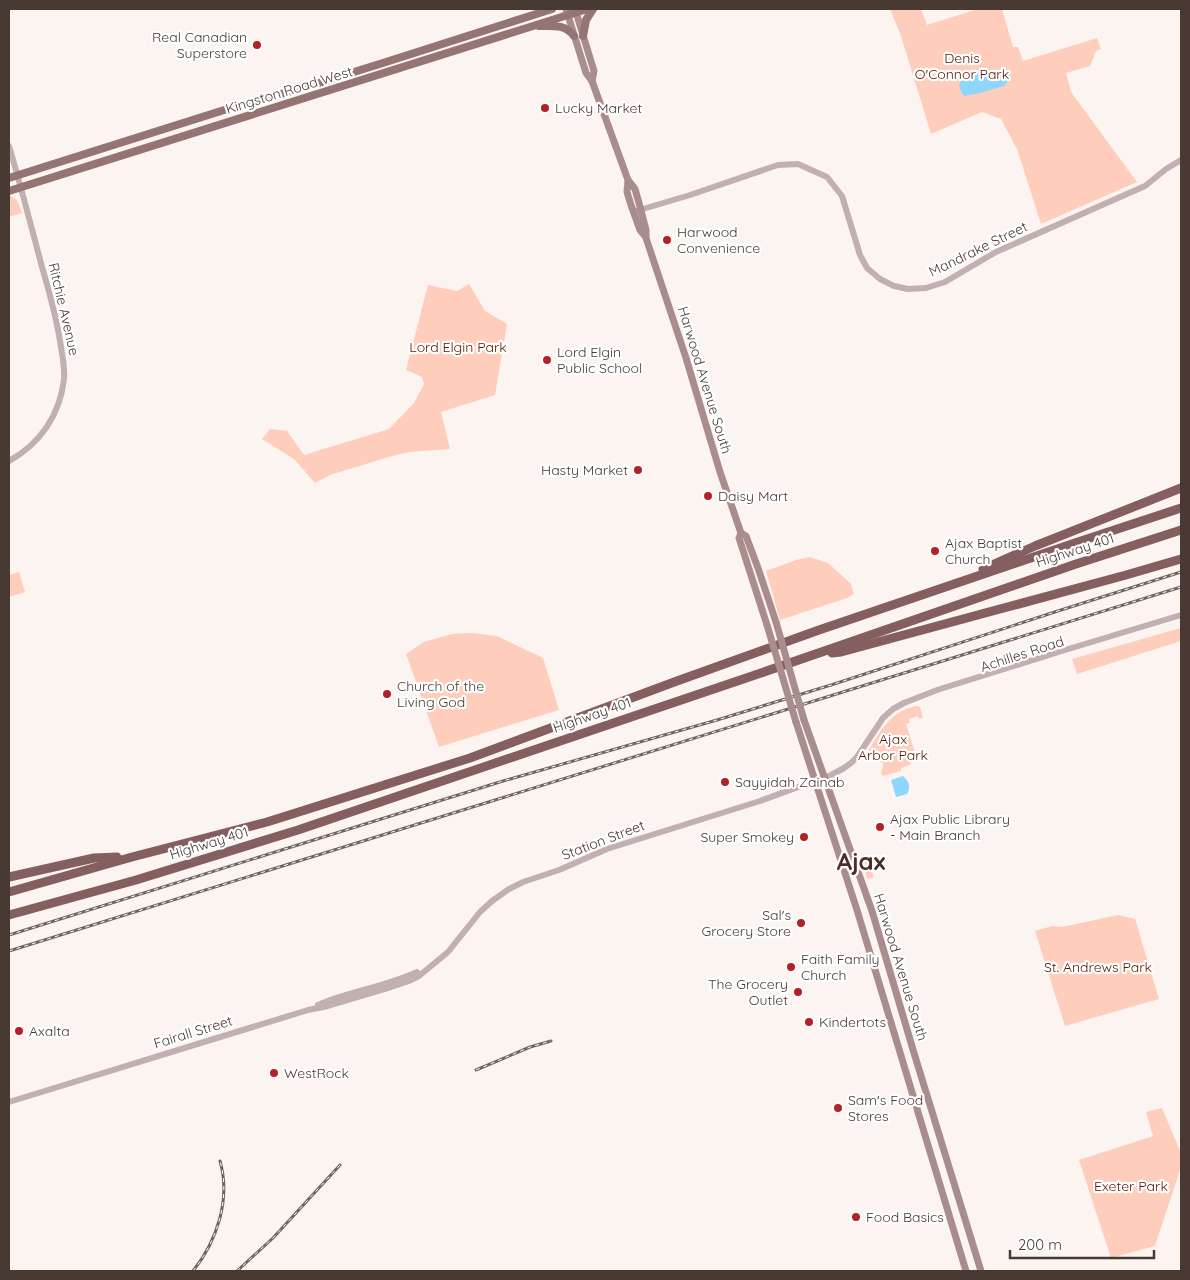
<svg xmlns="http://www.w3.org/2000/svg" width="1190" height="1280" font-family="Quicksand,sans-serif">
	<style>
		.green { fill: #fecdbc }
		.water { fill: #8cd7fb }
		.lines { fill: none; stroke-linecap: round; stroke-linejoin: round }
		.tertiary { stroke: #c2afaf; stroke-width: 6 }
		.secondary { stroke: #a98d8c; stroke-width: 7 }
		.primary { stroke: #957474; stroke-width: 8 }
		.motorway { stroke: #855f5f; stroke-width: 9 }
		.rail-casing { stroke: #71645f; stroke-width: 3 }
		.rail { stroke: #fff; stroke-width: 1; stroke-dasharray: 4; stroke-linecap: butt }
		.secondary-bridge { stroke: #a98d8c; stroke-width: 7 }
		.poi-dot { fill: #b22124; stroke: #fff; stroke-width: 2 }
		.labels { text-anchor: middle; stroke-width: 4.5; stroke-linejoin: round; paint-order: stroke }
		.poi-label { font-size: 14px; fill: #483933; stroke: #fff; text-anchor: start }
		.park-label { font-size: 14px; fill: #541800; stroke: #fff }
		.street-label { font-size: 14px; fill: #483933; stroke: #fff }
		.town-label { font-size: 24px; font-weight: bold; fill: #4d2e24; stroke: #fff }
	</style>
	<rect width="100%" height="100%" fill="#fcf4f1"/>
	<g class="green">
		<polygon points="890,9 921,9 927,25 978,9 1002,9 1013,47 1018,47 1023,61 1097,38 1101,49 1096,51 1090,66 1066,73 1071,92 1137,182 1041,224 1017,149 1001,119 982,112 931,134 901,36"/>
		<path d="M 9,196 C 18,197 19,205 22,213 L 9,217 Z"/>
		<polygon points="469,284 485,311 507,324 495,395 441,412 450,449 409,452 392,456 330,475 315,483 294,459 262,439 270,429 287,431 304,455 389,429 414,403 424,384 422,377 406,370 428,285 457,291"/>
		<polygon points="810,557 828,563 851,584 854,594 847,598 780,620 766,571 796,560"/>
		<polygon points="19,572 25,592 9,597 9,575"/>
		<polygon points="1181,628 1181,641 1077,674 1072,659"/>
		<polygon points="472,633 497,636 543,658 559,710 439,747 406,654 424,642 452,634"/>
		<path d="M 916,706 L 920,707 L 923,718 L 919,719 L 918,716 L 909,719 L 910,723 L 906,724 L 917,759 L 912,761 L 910,765 L 901,768 L 901,771 L 883,776 L 881,773 L 883,767 L 883,763 L 876,759 L 870,761 L 866,760 L 865,757 C 878,735 889,711 916,706 Z"/>
		<polygon points="861,857 869,860 870,867 874,877 867,879"/>
		<polygon points="1118,915 1135,919 1159,999 1065,1026 1035,931 1052,926 1062,927"/>
		<polygon points="1162,1108 1181,1153 1181,1167 1155,1246 1111,1258 1079,1160 1153,1136 1146,1112"/>
	</g>
	<g class="water">
		<path d="M 1006,68 L 1010,74 L 1010,79 L 1004,86 L 980,93 L 964,96 C 958,86 957,83 966,75 C 975,73 984,68 990,77 L 994,77 L 999,71 Z"/>
		<path d="M 903,776 C 909,781 911,787 907,794 L 896,797 L 891,780 Z"/>
	</g>
	<g class="lines">
		<g class="tertiary">
			<path d="M 9,146 C 21,186 31,226 42,267 C 49,291 56,316 60,341 C 62,354 65,366 64,379 C 60,415 40,444 9,461"/>
			<polyline points="633,212 690,195 778,165 798,164 827,177 842,196 860,255 867,268 880,279 894,286 908,289 926,288 945,282 996,252 1145,186 1166,169 1181,160"/>
			<path d="M 318,1005 C 350,991 385,987 417,972"/>
			<polyline points="9,1102 308,1010 328,1006 385,989 409,981 419,976 448,952 480,912 492,901 509,889 523,882 559,870 607,849 760,801 831,775 844,768 851,763 857,757 883,718 893,709 904,703 937,690 1065,650 1181,615"/>
		</g>
		<g class="secondary">
			<polyline points="566,9 586,73 592,81 628,180 635,189 639,203 646,230 646,238 686,358 720,472 741,533 746,536 758,568 776,622"/>
			<polyline points="575,9 594,71 592,81"/>
			<polyline points="628,181 627,192 631,205 640,230 645,236"/>
			<polyline points="741,533 739,538 767,625"/>
			<polyline points="804,720 872,911 914,1053 981,1271"/>
			<polyline points="796,722 857,910 966,1271"/>
		</g>
		<g class="primary">
			<path d="M 539,26 C 553,26 565,24 574,36"/>
			<polyline points="583,36 586,20 593,9"/>
			<polyline points="9,178 221,111 309,86 386,62 552,9"/>
			<polyline points="9,191 587,9"/>
		</g>
		<g class="motorway">
			<polyline points="983,569 1035,546 1181,488"/>
			<polyline points="832,653 841,652 1126,575 1181,559"/>
			<polyline points="9,877 94,858 117,857"/>
			<polyline points="9,892 132,857 267,822 470,758 677,681 819,630 1075,543 1181,508"/>
			<polyline points="9,915 136,880 298,830 758,674 1076,564 1181,530"/>
		</g>
		<defs>
			<g id="rail">
				<polyline points="9,935 503,781 717,720 831,685 1061,610 1181,572"/>
				<polyline points="9,951 1181,587"/>
				<polyline points="476,1070 530,1047 551,1041"/>
				<path d="M 193,1271 C 217,1241 231,1199 220,1161"/>
				<polyline points="237,1271 273,1238 340,1165"/>
			</g>
		</defs>
		<use href="#rail" class="rail-casing"/>
		<use href="#rail" class="rail"/>
		<g class="secondary-bridge">
			<polyline points="776,622 804,720"/>
			<polyline points="767,625 796,722"/>
		</g>
	</g>
	<g class="poi-dot">
		<circle cx="257" cy="45" r="5"/>
		<circle cx="545" cy="108" r="5"/>
		<circle cx="667" cy="240" r="5"/>
		<circle cx="547" cy="360" r="5"/>
		<circle cx="638" cy="470" r="5"/>
		<circle cx="708" cy="496" r="5"/>
		<circle cx="935" cy="551" r="5"/>
		<circle cx="387" cy="694" r="5"/>
		<circle cx="725" cy="782" r="5"/>
		<circle cx="880" cy="827" r="5"/>
		<circle cx="804" cy="837" r="5"/>
		<circle cx="801" cy="923" r="5"/>
		<circle cx="791" cy="967" r="5"/>
		<circle cx="798" cy="992" r="5"/>
		<circle cx="809" cy="1022" r="5"/>
		<circle cx="19" cy="1031" r="5"/>
		<circle cx="274" cy="1073" r="5"/>
		<circle cx="838" cy="1108" r="5"/>
		<circle cx="856" cy="1217" r="5"/>
	</g>
	<g class="labels">
		<g class="poi-label">
			<text x="247" y="42" text-anchor="end">Real Canadian<tspan x="247" dy="16">Superstore</tspan></text>
			<text x="555" y="113">Lucky Market</text>
			<text x="677" y="237">Harwood<tspan x="677" dy="16">Convenience</tspan></text>
			<text x="557" y="357">Lord Elgin<tspan x="557" dy="16">Public School</tspan></text>
			<text x="628" y="475" text-anchor="end">Hasty Market</text>
			<text x="718" y="501">Daisy Mart</text>
			<text x="945" y="548">Ajax Baptist<tspan x="945" dy="16">Church</tspan></text>
			<text x="397" y="691">Church of the<tspan x="397" dy="16">Living God</tspan></text>
			<text x="735" y="787">Sayyidah Zainab</text>
			<text x="890" y="824">Ajax Public Library<tspan x="890" dy="16">- Main Branch</tspan></text>
			<text x="794" y="842" text-anchor="end">Super Smokey</text>
			<text x="791" y="920" text-anchor="end">Sal's<tspan x="791" dy="16">Grocery Store</tspan></text>
			<text x="801" y="964">Faith Family<tspan x="801" dy="16">Church</tspan></text>
			<text x="788" y="989" text-anchor="end">The Grocery<tspan x="788" dy="16">Outlet</tspan></text>
			<text x="819" y="1027">Kindertots</text>
			<text x="29" y="1036">Axalta</text>
			<text x="284" y="1078">WestRock</text>
			<text x="848" y="1105">Sam's Food<tspan x="848" dy="16">Stores</tspan></text>
			<text x="866" y="1222">Food Basics</text>
		</g>
		<g class="park-label">
			<text x="962" y="63">Denis<tspan x="962" dy="16">O'Connor Park</tspan></text>
			<text x="458" y="352">Lord Elgin Park</text>
			<text x="893" y="744">Ajax<tspan x="893" dy="16">Arbor Park</tspan></text>
			<text x="1098" y="972">St. Andrews Park</text>
			<text x="1131" y="1191">Exeter Park</text>
		</g>
		<g class="street-label">
			<text transform="translate(289 90) rotate(-17)" y="5">Kingston Road West</text>
			<text transform="translate(978 249) rotate(-26)" y="5">Mandrake Street</text>
			<text transform="translate(64 309) rotate(77)" y="5">Ritchie Avenue</text>
			<text transform="translate(705 380) rotate(73)" y="5">Harwood Avenue South</text>
			<text transform="translate(1075 550) rotate(-18)" y="5">Highway 401</text>
			<text transform="translate(1022 654) rotate(-18)" y="5">Achilles Road</text>
			<text transform="translate(592 715) rotate(-19)" y="5">Highway 401</text>
			<text transform="translate(603 840) rotate(-21)" y="5">Station Street</text>
			<text transform="translate(209 843) rotate(-17)" y="5">Highway 401</text>
			<text transform="translate(901 967) rotate(73)" y="5">Harwood Avenue South</text>
			<text transform="translate(193 1032) rotate(-17)" y="5">Fairall Street</text>
		</g>
		<g class="town-label">
			<text x="861" y="870">Ajax</text>
		</g>
	</g>
	<rect width="1190" height="1280" fill="none" stroke="#483933" stroke-width="20"/>
	<path d="M1010 1250v8h144v-8" fill="none" stroke="#483933" stroke-width="2.5"/>
	<text x="1018" y="1250" font-size="15" fill="#483933" stroke="#ffffff" stroke-width="4" paint-order="stroke">200 m</text>
</svg>
